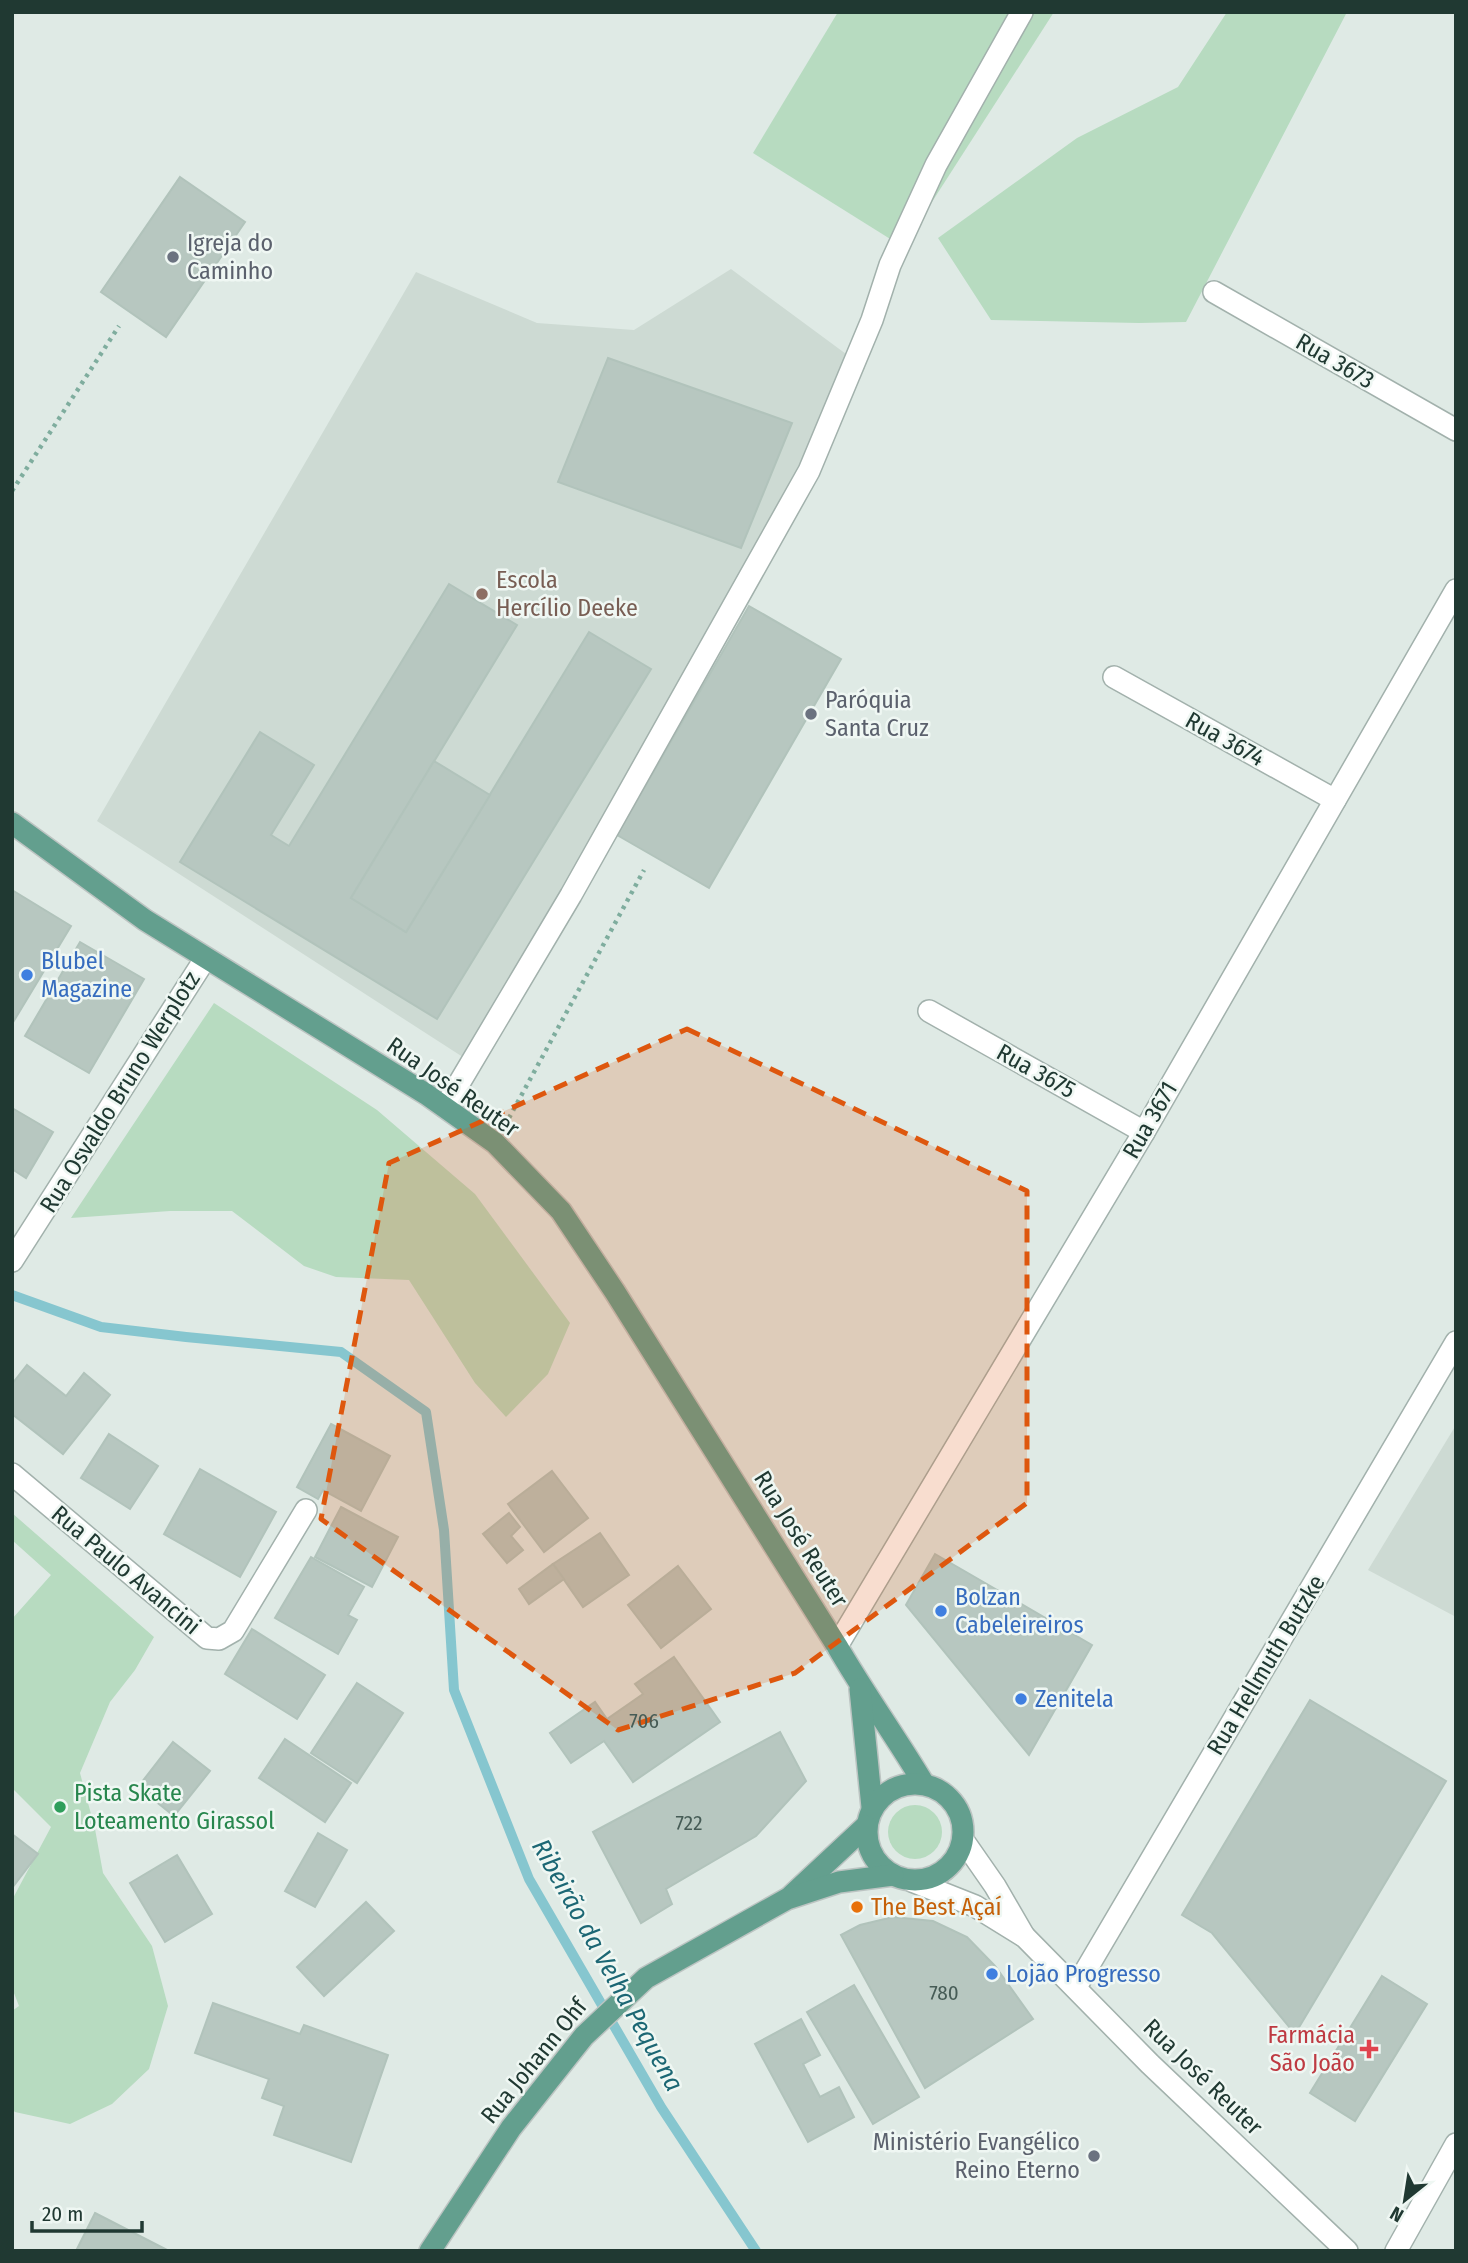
<svg xmlns="http://www.w3.org/2000/svg" width="1468" height="2263" font-family="'Fira Sans Condensed',sans-serif">
	<style>
		.built { fill: #cddad3 }
		.green { fill: #b7dbc0 }
		.lines { fill: none; stroke-linecap: round; stroke-linejoin: round }
		.stream { stroke: #86c6cf; stroke-width: 10 }
		.building { fill: #b7c7c0; stroke: #b1c3bb; stroke-width: 2 }
		.minor-casing { stroke: #a2b1ac; stroke-width: 24 }
		.major-casing { stroke: #bcc4c2; stroke-width: 24 }
		.path { stroke: #7fad9e; stroke-width: 4.5; stroke-dasharray: 3.5 5; stroke-linecap: butt }
		.minor { stroke: #fff; stroke-width: 21 }
		.major { stroke: #639f8e; stroke-width: 21 }
		.marked { fill: #de570e; fill-opacity: 0.2; stroke: #de570e; stroke-width: 5; stroke-dasharray: 14 9; stroke-linejoin: round }
		.worship-dot { fill: #6b7280; stroke: #eff7f3; stroke-width: 2.5 }
		.education-dot { fill: #8d6e63; stroke: #eff7f3; stroke-width: 2.5 }
		.shop-dot { fill: #3f7fe0; stroke: #eff7f3; stroke-width: 2.5 }
		.leisure-dot { fill: #2e9e5b; stroke: #eff7f3; stroke-width: 2.5 }
		.food-dot { fill: #e8710a; stroke: #eff7f3; stroke-width: 2.5 }
		.health-dot { fill: #e0444e; stroke: #eff7f3; stroke-width: 2.5 }
		.labels { text-anchor: middle; stroke-width: 5; stroke-linejoin: round; paint-order: stroke }
		.number-label { font-size: 21px; fill: #465c56 }
		.worship-label { font-size: 24px; fill: #5b616d; stroke: #eff7f3; text-anchor: start }
		.street-label { font-size: 24px; fill: #203932; stroke: #eff7f3 }
		.education-label { font-size: 24px; fill: #785e54; stroke: #eff7f3; text-anchor: start }
		.shop-label { font-size: 24px; fill: #366cbe; stroke: #eff7f3; text-anchor: start }
		.leisure-label { font-size: 24px; fill: #27864d; stroke: #eff7f3; text-anchor: start }
		.food-label { font-size: 24px; fill: #c56008; stroke: #eff7f3; text-anchor: start }
		.health-label { font-size: 24px; fill: #be3a42; stroke: #eff7f3; text-anchor: end }
		.water-label { font-size: 26px; font-style: italic; fill: #1c6774; stroke: #eff7f3 }
	</style>
	<rect width="100%" height="100%" fill="#dfeae5"/>
	<g class="built">
		<polygon points="731,269 865,368 469,1061 97,821 416,272 537,323 634,330"/>
		<polygon points="1456,1425 1456,1617 1368,1570"/>
	</g>
	<g class="green">
		<polygon points="838,12 1054,12 903,247 753,153"/>
		<polygon points="1227,12 1347,12 1186,322 1139,323 991,320 938,238 1077,138 1178,87"/>
		<polygon points="214,1003 377,1110 475,1194 570,1323 548,1374 506,1417 475,1383 409,1280 336,1277 304,1266 232,1211 170,1211 71,1218"/>
		<polygon points="12,1513 154,1637 135,1670 110,1702 80,1773 95,1829 103,1873 152,1946 168,2006 149,2069 112,2104 70,2124 15,2112 12,2109 12,2011 19,2006 12,1988 12,1900 51,1827 12,1788 12,1619 51,1575 12,1540"/>
		<circle cx="915" cy="1832" r="27"/>
	</g>
	<g class="lines">
		<polyline class="stream" points="12,1295 101,1327 186,1337 341,1352 426,1412 444,1530 454,1690 529,1879 661,2107 756,2251"/>
	</g>
	<g class="building">
		<polygon points="180,177 245,222 166,337 101,292"/>
		<polygon points="608,358 792,423 741,548 558,482"/>
		<polygon points="449,584 517,625 351,898 406,932 589,632 651,669 437,1019 180,862 260,732 314,765 271,835 289,846"/>
		<polygon points="749,606 841,659 709,888 617,835"/>
		<polygon points="434,761 490,795 406,932 351,898"/>
		<polygon points="12,890 71,926 12,1024"/>
		<polygon points="80,942 144,979 89,1073 25,1036"/>
		<polygon points="12,1108 53,1132 26,1178 12,1169"/>
		<polygon points="27,1365 66,1396 84,1373 110,1395 63,1454 12,1414 12,1384"/>
		<polygon points="331,1424 390,1456 361,1511 323,1490 318,1499 297,1487"/>
		<polygon points="109,1434 158,1466 130,1509 81,1478"/>
		<polygon points="200,1469 276,1512 240,1577 164,1534"/>
		<polygon points="552,1471 588,1518 544,1552 508,1504"/>
		<polygon points="341,1507 398,1537 372,1587 315,1557"/>
		<polygon points="509,1513 520,1527 511,1536 523,1550 507,1563 483,1534"/>
		<polygon points="600,1533 629,1575 583,1607 553,1564"/>
		<polygon points="935,1554 1092,1645 1029,1755 906,1605"/>
		<polygon points="311,1557 364,1587 348,1615 357,1620 338,1654 275,1618"/>
		<polygon points="553,1564 564,1579 529,1604 519,1589"/>
		<polygon points="678,1566 711,1609 661,1648 628,1605"/>
		<polygon points="252,1629 325,1675 297,1719 225,1674"/>
		<polygon points="674,1657 720,1722 633,1782 604,1741 571,1763 550,1733 595,1702 607,1719 643,1694 635,1684"/>
		<polygon points="357,1683 403,1713 357,1783 311,1753"/>
		<polygon points="1310,1700 1446,1781 1295,2034 1212,1933 1182,1915"/>
		<polygon points="780,1732 806,1781 756,1836 666,1889 672,1904 641,1923 593,1832"/>
		<polygon points="285,1739 351,1783 325,1822 259,1778"/>
		<polygon points="173,1742 210,1771 174,1816 138,1787"/>
		<polygon points="318,1833 347,1850 315,1907 285,1891"/>
		<polygon points="12,1834 38,1854 12,1888"/>
		<polygon points="177,1855 212,1914 165,1942 130,1883"/>
		<polygon points="366,1902 394,1931 324,1996 297,1967"/>
		<polygon points="893,1917 933,1921 967,1937 995,1966 1033,2019 925,2088 841,1935 860,1925"/>
		<polygon points="1382,1976 1427,2004 1355,2121 1310,2093"/>
		<polygon points="854,1985 919,2097 873,2124 807,2012"/>
		<polygon points="213,2003 300,2034 304,2025 388,2055 351,2162 274,2135 284,2106 262,2098 269,2079 195,2053"/>
		<polygon points="801,2019 820,2055 803,2064 820,2097 839,2087 854,2117 808,2142 755,2044"/>
		<polygon points="95,2213 169,2251 76,2251"/>
	</g>
	<g class="lines">
		<defs>
			<g id="minor">
				<polyline points="1214,292 1456,430"/>
				<polyline points="1114,677 1335,800"/>
				<polyline points="929,1011 1144,1132"/>
				<polyline points="445,1107 571,895 809,471 872,320 890,265 936,165 1022,12"/>
				<polyline points="12,1261 205,959"/>
				<polyline points="12,1474 207,1638 219,1639 233,1631 306,1510"/>
				<polyline points="837,1646 1144,1132 1456,590"/>
				<polyline points="963,1840 995,1886 1024,1936"/>
				<polyline points="912,1881 975,1906 1025,1937 1150,2064 1347,2251"/>
				<polyline points="1076,1987 1456,1342"/>
				<polyline points="1396,2251 1456,2144"/>
			</g>
			<g id="major">
				<path d="M 12,823 L 145,920 L 426,1094 L 495,1143 L 561,1211 L 615,1292 L 837,1646 C 864,1693 896,1737 924,1784"/>
				<polyline points="860,1689 872,1807"/>
				<circle cx="915" cy="1832" r="48"/>
				<polyline points="791,1896 866,1826"/>
				<polyline points="430,2251 511,2128 584,2036 646,1978 787,1899 839,1882 893,1875"/>
			</g>
		</defs>
		<use href="#minor" class="minor-casing"/>
		<use href="#major" class="major-casing"/>
		<g class="path">
			<polyline points="12,491 119,326"/>
			<polyline points="509,1118 644,870"/>
		</g>
		<use href="#minor" class="minor"/>
		<use href="#major" class="major"/>
	</g>
	<path class="marked" d="M 687,1029 L 1027,1191 L 1027,1503 L 795,1673 L 618,1730 L 321,1519 L 389,1163 Z"/>
	<g class="worship-dot">
		<circle cx="173" cy="257" r="7"/>
		<circle cx="811" cy="714" r="7"/>
		<circle cx="1094" cy="2156" r="7"/>
	</g>
	<circle class="education-dot" cx="482" cy="594" r="7"/>
	<g class="shop-dot">
		<circle cx="27" cy="975" r="7"/>
		<circle cx="941" cy="1611" r="7"/>
		<circle cx="1021" cy="1699" r="7"/>
		<circle cx="992" cy="1974" r="7"/>
	</g>
	<circle class="leisure-dot" cx="60" cy="1807" r="7"/>
	<circle class="food-dot" cx="857" cy="1907" r="7"/>
	<path class="health-dot" d="M1365.5 2038.5h7v7h7v7h-7v7h-7v-7h-7v-7h7z"/>
	<g class="labels">
		<g class="number-label">
			<text x="644" y="1728">706</text>
			<text x="689" y="1830">722</text>
			<text x="944" y="2000">780</text>
		</g>
		<g class="worship-label">
			<text x="187" y="251">Igreja do<tspan x="187" dy="28">Caminho</tspan></text>
			<text x="825" y="708">Paróquia<tspan x="825" dy="28">Santa Cruz</tspan></text>
			<text x="1080" y="2150" text-anchor="end">Ministério Evangélico<tspan x="1080" dy="28">Reino Eterno</tspan></text>
		</g>
		<g class="street-label">
			<text transform="translate(1335 361) rotate(30)" y="8">Rua 3673</text>
			<text transform="translate(1225 739) rotate(29)" y="8">Rua 3674</text>
			<text transform="translate(1036 1071) rotate(29)" y="8">Rua 3675</text>
			<text transform="translate(453 1087) rotate(35)" y="8">Rua José Reuter</text>
			<text transform="translate(120 1092) rotate(-58)" y="8">Rua Osvaldo Bruno Werplotz</text>
			<text transform="translate(1150 1120) rotate(-60)" y="8">Rua 3671</text>
			<text transform="translate(801 1539) rotate(58)" y="8">Rua José Reuter</text>
			<text transform="translate(126 1570) rotate(40)" y="8">Rua Paulo Avancini</text>
			<text transform="translate(1266 1665) rotate(-59)" y="8">Rua Hellmuth Butzke</text>
			<text transform="translate(534 2061) rotate(-51)" y="8">Rua Johann Ohf</text>
			<text transform="translate(1203 2077) rotate(44)" y="8">Rua José Reuter</text>
		</g>
		<g class="education-label">
			<text x="496" y="588">Escola<tspan x="496" dy="28">Hercílio Deeke</tspan></text>
		</g>
		<g class="shop-label">
			<text x="41" y="969">Blubel<tspan x="41" dy="28">Magazine</tspan></text>
			<text x="955" y="1605">Bolzan<tspan x="955" dy="28">Cabeleireiros</tspan></text>
			<text x="1035" y="1707">Zenitela</text>
			<text x="1006" y="1982">Lojão Progresso</text>
		</g>
		<g class="leisure-label">
			<text x="74" y="1801">Pista Skate<tspan x="74" dy="28">Loteamento Girassol</tspan></text>
		</g>
		<g class="food-label">
			<text x="871" y="1915">The Best Açaí</text>
		</g>
		<g class="health-label">
			<text x="1355" y="2043">Farmácia<tspan x="1355" dy="28">São João</tspan></text>
		</g>
		<g class="water-label">
			<text transform="translate(608 1965) rotate(61)" y="9">Ribeirão da Velha Pequena</text>
		</g>
	</g>
	<rect width="1468" height="2263" fill="none" stroke="#203932" stroke-width="28"/>
	<g transform="translate(1405 2200) rotate(210)" stroke="#eff7f3" stroke-width="5" paint-order="stroke">
	<path d="M0-5L12 26L0 18L-12 26Z" fill="#203932"/>
	<text y="-10" font-size="19" font-weight="bold" text-anchor="middle" fill="#203932">N</text>
	</g>
	<path d="M32 2221v10h110v-10" fill="none" stroke="#203932" stroke-width="3.5"/>
	<text x="42" y="2221" font-size="21" fill="#203932" stroke="#eff7f3" stroke-width="5" paint-order="stroke">20 m</text>
</svg>
